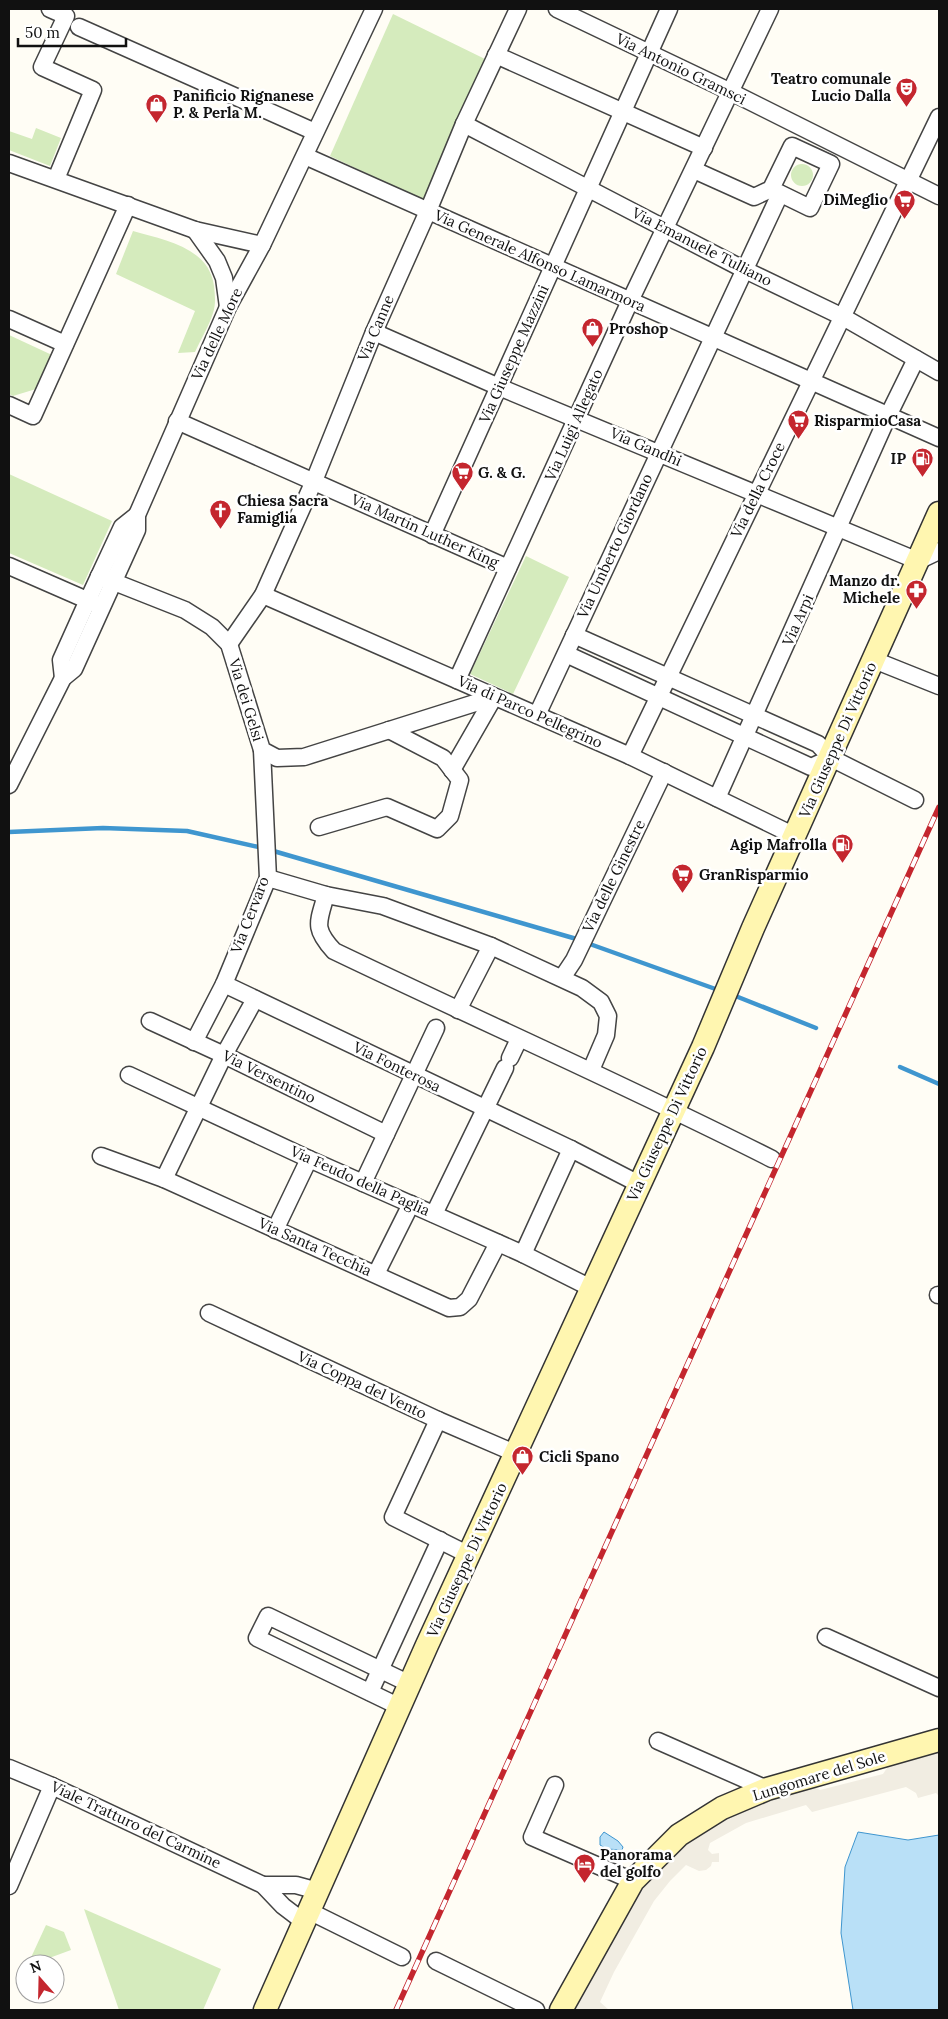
<svg xmlns="http://www.w3.org/2000/svg" width="948" height="2019" font-family="Lora,serif">
	<style>
		.green { fill: #d5ebbd }
		.plaza { fill: #f1ede2 }
		.water { fill: #b9e0f7; stroke: #3f96cf }
		.lines { fill: none; stroke-linecap: round; stroke-linejoin: round }
		.stream { stroke: #3f96cf; stroke-width: 4.5 }
		.street-casing { stroke: #444; stroke-width: 19 }
		.secondary-casing { stroke: #333; stroke-width: 25 }
		.street { stroke: #fff; stroke-width: 16 }
		.secondary { stroke: #fff6b0; stroke-width: 22 }
		.rail-casing { stroke: #c4262e; stroke-width: 5.5 }
		.rail { stroke: #fff; stroke-width: 4; stroke-dasharray: 11; stroke-linecap: butt }
		.labels { text-anchor: middle; stroke-width: 5; stroke-linejoin: round; paint-order: stroke }
		.street-label { font-size: 15px; fill: #111; stroke: #fff }
		.poi-label { font-size: 15px; font-weight: bold; fill: #111; stroke: #fff; text-anchor: start }
	</style>
	<rect width="100%" height="100%" fill="#fffdf5"/>
	<g class="green">
		<polygon points="393,14 485,59 423,200 330,156"/>
		<polygon points="36,128 61,138 50,166 9,150 9,131 32,139"/>
		<circle cx="802" cy="175" r="11"/>
		<path d="M 133,231 C 164,240 209,247 214,286 C 215,295 216,304 213,313 C 209,326 201,339 195,352 L 178,353 L 195,311 L 116,274 Z"/>
		<polygon points="9,335 52,355 36,389 13,396 9,394"/>
		<polygon points="9,474 112,521 83,585 9,553"/>
		<polygon points="526,556 569,577 513,694 470,674"/>
		<polygon points="84,1909 221,1969 203,2010 119,2010"/>
		<polygon points="46,1925 64,1932 71,1950 33,1964 28,1964"/>
	</g>
	<polygon class="plaza" points="939,1748 939,1796 936,1793 918,1798 916,1793 906,1787 812,1812 806,1805 746,1823 710,1843 708,1850 712,1854 719,1853 719,1862 712,1862 711,1866 706,1870 699,1871 686,1865 670,1881 654,1901 614,1972 600,2002 609,2010 574,2010 630,1909 644,1888 646,1876 690,1832 808,1784 820,1790 883,1774 891,1762"/>
	<g class="water">
		<polygon points="604,1832 618,1841 623,1847 622,1850 607,1849 600,1845 600,1837"/>
		<polygon points="858,1832 908,1840 939,1835 939,2010 853,2010 841,1933 845,1867"/>
	</g>
	<g class="lines">
		<g class="stream">
			<polyline points="9,832 103,828 187,831 263,848"/>
			<polyline points="270,850 580,940"/>
			<polyline points="587,943 721,991"/>
			<polyline points="733,995 816,1028"/>
			<polyline points="900,1067 939,1084"/>
		</g>
		<defs>
			<g id="street">
				<polyline points="50,9 66,16 42,67 93,90 56,179"/>
				<polyline points="557,9 731,92 939,196"/>
				<polyline points="79,27 315,132"/>
				<polyline points="496,55 704,148"/>
				<polyline points="464,124 743,269 843,317 939,372"/>
				<polyline points="305,156 939,438"/>
				<polyline points="9,163 195,230 262,245"/>
				<polyline points="694,170 754,197 771,189 792,146 831,164 810,208 771,189"/>
				<polyline points="195,230 217,261 224,278 228,307"/>
				<polyline points="9,319 65,344"/>
				<polyline points="374,332 499,387 918,561 939,551"/>
				<polyline points="9,405 33,416 128,205"/>
				<polyline points="177,421 508,568"/>
				<polyline points="432,535 669,9"/>
				<polyline points="9,566 96,604"/>
				<polyline points="99,576 185,610 212,627 229,644 262,750 277,758 304,757 494,697"/>
				<polyline points="263,595 630,756 795,836"/>
				<polyline points="574,635 818,744 831,758 915,800"/>
				<polyline points="229,644 263,595 314,481 374,332 428,211 464,124 518,9"/>
				<polyline points="566,654 811,767 831,758"/>
				<polyline points="874,660 939,686"/>
				<polyline points="63,678 61,660 88,600 122,527 137,515"/>
				<polyline points="457,680 630,301 770,9"/>
				<polyline points="537,715 780,194"/>
				<polyline points="630,756 939,117"/>
				<polyline points="452,770 494,697"/>
				<polyline points="9,785 63,678 74,669 137,530 137,515 228,307 262,245 374,9"/>
				<polyline points="717,798 888,416 916,359"/>
				<polyline points="319,827 387,807 437,829 450,816 460,780 443,758 389,730"/>
				<path d="M 268,878 L 326,895 C 318,923 313,928 334,951 C 480,1021 628,1086 772,1159"/>
				<polyline points="326,895 383,906 491,946 582,988 601,1002 608,1016 606,1035 591,1070"/>
				<polyline points="562,978 574,960 664,772"/>
				<polyline points="224,984 571,1149 639,1184"/>
				<polyline points="458,1010 491,946"/>
				<polyline points="150,1021 224,1055 386,1134"/>
				<polyline points="194,1042 224,984 268,878 262,750"/>
				<polyline points="510,1058 519,1039"/>
				<polyline points="129,1075 309,1159 523,1254 591,1288"/>
				<polyline points="101,1156 164,1179 449,1308 460,1307 469,1299 498,1243"/>
				<polyline points="164,1179 224,1055 255,999"/>
				<polyline points="363,1183 436,1028"/>
				<polyline points="434,1214 505,1068"/>
				<polyline points="275,1230 309,1159"/>
				<polyline points="523,1254 571,1149"/>
				<polyline points="376,1274 411,1204"/>
				<polyline points="938,1295 939,1295"/>
				<polyline points="209,1313 438,1420 517,1454"/>
				<polyline points="438,1420 393,1517 469,1555"/>
				<polyline points="826,1637 939,1688"/>
				<polyline points="370,1692 440,1540"/>
				<polyline points="400,1707 257,1638 268,1616 410,1684"/>
				<polyline points="658,1741 767,1789"/>
				<polyline points="9,1768 52,1786 263,1885 283,1906 304,1922"/>
				<polyline points="555,1785 532,1837 633,1881"/>
				<polyline points="263,1885 296,1885 318,1891"/>
				<polyline points="9,1886 52,1786"/>
				<polyline points="309,1911 402,1957"/>
				<polyline points="436,1961 536,2010"/>
			</g>
			<g id="secondary">
				<polyline points="265,2010 427,1645 703,1047 753,928 939,513"/>
				<polyline points="561,2010 633,1881 679,1835 722,1808 767,1789 939,1740"/>
			</g>
		</defs>
		<use href="#street" class="street-casing"/>
		<use href="#secondary" class="secondary-casing"/>
		<use href="#street" class="street"/>
		<use href="#secondary" class="secondary"/>
		<defs>
			<polyline id="rail" points="396,2010 939,807"/>
		</defs>
		<use href="#rail" class="rail-casing"/>
		<use href="#rail" class="rail"/>
	</g>
	<defs>
		<symbol id="theatre-pin" viewBox="-11 -11 22 30"><path d="M0 17L-7.5 6A9.5 9.5 0 1 1 7.5 6Z" fill="#c4262e" stroke="#fff"/><path d="M-5-5.5Q0-4 5-5.5V0Q5 5 0 6Q-5 5-5 0ZM-3.3-2.5H-1v1.5H-3.3ZM1-2.5H3.3v1.5H1ZM-2.8 1Q0 5.5 2.8 1Z" fill="#fff"/></symbol>
		<symbol id="shop-pin" viewBox="-11 -11 22 30"><path d="M0 17L-7.5 6A9.5 9.5 0 1 1 7.5 6Z" fill="#c4262e" stroke="#fff"/><path d="M-5-2.5h2.3a2.7 3.5 0 0 1 5.4 0H5L5.5 6h-11ZM-1.5-2.5h3a1.5 2.3 0 0 0-3 0Z" fill="#fff"/></symbol>
		<symbol id="supermarket-pin" viewBox="-11 -11 22 30"><path d="M0 17L-7.5 6A9.5 9.5 0 1 1 7.5 6Z" fill="#c4262e" stroke="#fff"/><path d="M-6-5.5h2.5l.6 2H6L4.5 2H-2.5L-4.4-4H-6ZM-1.5 3.2a1.3 1.3 0 1 0 .1 0ZM3 3.2a1.3 1.3 0 1 0 .1 0Z" fill="#fff"/></symbol>
		<symbol id="fuel-pin" viewBox="-11 -11 22 30"><path d="M0 17L-7.5 6A9.5 9.5 0 1 1 7.5 6Z" fill="#c4262e" stroke="#fff"/><path d="M-5.5-6h7V0h2V4h1.3V-2.5L3-4.5l.8-.8L6-3V5H2.5V1h-1V6h-7ZM-4.2-4.7v3.2H.2V-4.7Z" fill="#fff"/></symbol>
		<symbol id="church-pin" viewBox="-11 -11 22 30"><path d="M0 17L-7.5 6A9.5 9.5 0 1 1 7.5 6Z" fill="#c4262e" stroke="#fff"/><path d="M-1.2-6h2.4v3.5h3.3v2.4h-3.3V6h-2.4V-.1h-3.3v-2.4h3.3Z" fill="#fff"/></symbol>
		<symbol id="pharmacy-pin" viewBox="-11 -11 22 30"><path d="M0 17L-7.5 6A9.5 9.5 0 1 1 7.5 6Z" fill="#c4262e" stroke="#fff"/><path d="M-2-6h4v4h4v4h-4v4h-4v-4h-4v-4h4Z" fill="#fff"/></symbol>
		<symbol id="hotel-pin" viewBox="-11 -11 22 30"><path d="M0 17L-7.5 6A9.5 9.5 0 1 1 7.5 6Z" fill="#c4262e" stroke="#fff"/><path d="M-6-4.5h1.5V1H6V5H4.5V3h-9V5H-6ZM-4 0a1.8 1.8 0 1 1 3.6 0ZM.5 0V-2.5h3Q6-2.5 6 0Z" fill="#fff"/></symbol>
	</defs>
	<g fill-rule="evenodd">
		<use href="#theatre-pin" x="894" y="76" width="25" height="34"/>
		<use href="#shop-pin" x="144" y="92" width="25" height="34"/>
		<use href="#supermarket-pin" x="892" y="188" width="25" height="34"/>
		<use href="#shop-pin" x="580" y="316" width="25" height="34"/>
		<use href="#supermarket-pin" x="786" y="408" width="25" height="34"/>
		<use href="#fuel-pin" x="910" y="446" width="25" height="34"/>
		<use href="#supermarket-pin" x="450" y="460" width="25" height="34"/>
		<use href="#church-pin" x="208" y="498" width="25" height="34"/>
		<use href="#pharmacy-pin" x="904" y="578" width="25" height="34"/>
		<use href="#fuel-pin" x="830" y="832" width="25" height="34"/>
		<use href="#supermarket-pin" x="670" y="862" width="25" height="34"/>
		<use href="#shop-pin" x="510" y="1444" width="25" height="34"/>
		<use href="#hotel-pin" x="572" y="1852" width="25" height="34"/>
	</g>
	<g class="labels">
		<g class="street-label">
			<text transform="translate(681 69) rotate(26)" y="5">Via Antonio Gramsci</text>
			<text transform="translate(702 247) rotate(27)" y="5">Via Emanuele Tulliano</text>
			<text transform="translate(540 261) rotate(24)" y="5">Via Generale Alfonso Lamarmora</text>
			<text transform="translate(376 328) rotate(-67)" y="5">Via Canne</text>
			<text transform="translate(217 334) rotate(-65)" y="5">Via delle More</text>
			<text transform="translate(514 354) rotate(-66)" y="5">Via Giuseppe Mazzini</text>
			<text transform="translate(574 425) rotate(-66)" y="5">Via Luigi Allegato</text>
			<text transform="translate(646 447) rotate(23)" y="5">Via Gandhi</text>
			<text transform="translate(758 490) rotate(-64)" y="5">Via della Croce</text>
			<text transform="translate(425 531) rotate(24)" y="5">Via Martin Luther King</text>
			<text transform="translate(615 546) rotate(-65)" y="5">Via Umberto Giordano</text>
			<text transform="translate(798 620) rotate(-66)" y="5">Via Arpi</text>
			<text transform="translate(246 700) rotate(73)" y="5">Via dei Gelsi</text>
			<text transform="translate(530 712) rotate(24)" y="5">Via di Parco Pellegrino</text>
			<text transform="translate(838 740) rotate(-66)" y="5">Via Giuseppe Di Vittorio</text>
			<text transform="translate(614 876) rotate(-64)" y="5">Via delle Ginestre</text>
			<text transform="translate(250 915) rotate(-69)" y="5">Via Cervaro</text>
			<text transform="translate(397 1067) rotate(26)" y="5">Via Fonterosa</text>
			<text transform="translate(269 1077) rotate(26)" y="5">Via Versentino</text>
			<text transform="translate(667 1124) rotate(-65)" y="5">Via Giuseppe Di Vittorio</text>
			<text transform="translate(360 1181) rotate(24)" y="5">Via Feudo della Paglia</text>
			<text transform="translate(315 1247) rotate(24)" y="5">Via Santa Tecchia</text>
			<text transform="translate(362 1385) rotate(25)" y="5">Via Coppa del Vento</text>
			<text transform="translate(467 1560) rotate(-65)" y="5">Via Giuseppe Di Vittorio</text>
			<text transform="translate(819 1776) rotate(-17)" y="5">Lungomare del Sole</text>
			<text transform="translate(136 1825) rotate(25)" y="5">Viale Tratturo del Carmine</text>
		</g>
		<g class="poi-label">
			<text x="891" y="84" text-anchor="end">Teatro comunale<tspan x="891" dy="17">Lucio Dalla</tspan></text>
			<text x="173" y="101">Panificio Rignanese<tspan x="173" dy="17">P. &amp; Perla M.</tspan></text>
			<text x="888" y="205" text-anchor="end">DiMeglio</text>
			<text x="609" y="334">Proshop</text>
			<text x="814" y="426">RisparmioCasa</text>
			<text x="906" y="464" text-anchor="end">IP</text>
			<text x="478" y="478">G. &amp; G.</text>
			<text x="237" y="506">Chiesa Sacra<tspan x="237" dy="17">Famiglia</tspan></text>
			<text x="900" y="586" text-anchor="end">Manzo dr.<tspan x="900" dy="17">Michele</tspan></text>
			<text x="827" y="850" text-anchor="end">Agip Mafrolla</text>
			<text x="699" y="880">GranRisparmio</text>
			<text x="539" y="1462">Cicli Spano</text>
			<text x="600" y="1860">Panorama<tspan x="600" dy="17">del golfo</tspan></text>
		</g>
	</g>
	<rect width="948" height="2019" fill="none" stroke="#111111" stroke-width="20"/>
	<g transform="translate(40 1979) rotate(340)"><circle r="24" fill="#ffffff" stroke="#a0a0a0"/>
	<path d="M0-4L9 19L0 12L-9 19Z" fill="#c4262e"/>
	<text y="-8" font-size="14" font-weight="bold" text-anchor="middle" fill="#111111">N</text>
	</g>
	<path d="M18 38v8h108v-8" fill="none" stroke="#111111" stroke-width="2.5"/>
	<text x="25" y="38" font-size="15" fill="#111111" stroke="#ffffff" stroke-width="4" paint-order="stroke">50 m</text>
</svg>
